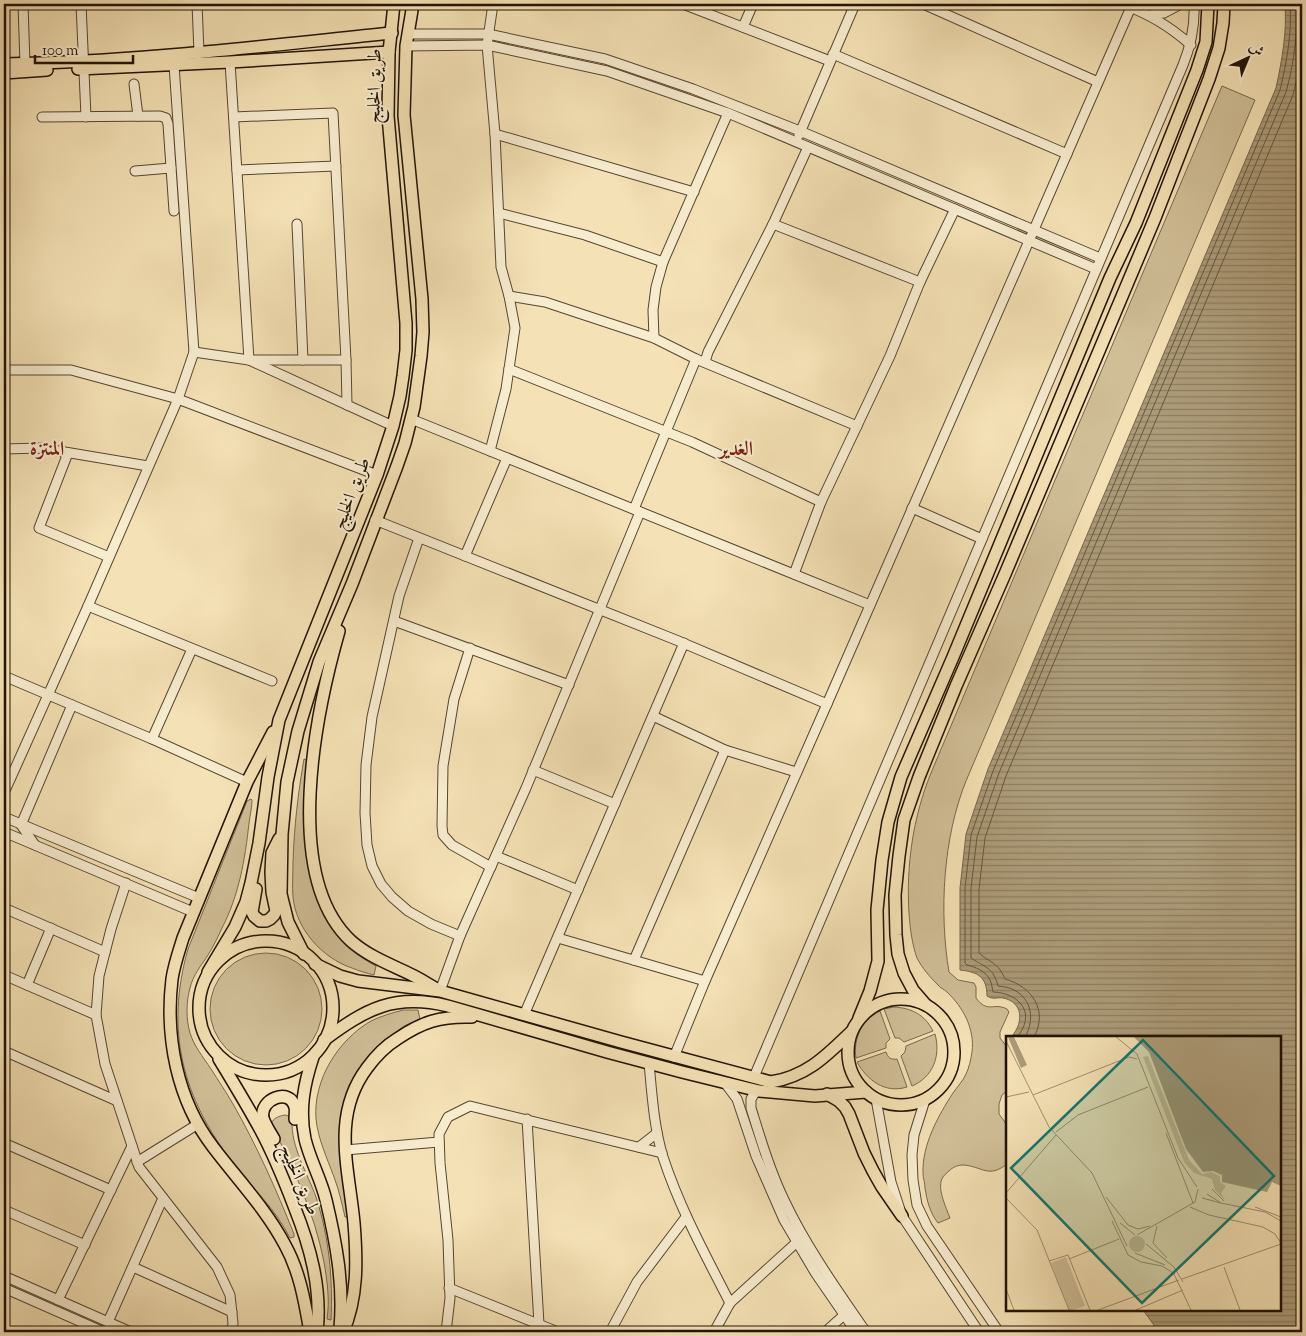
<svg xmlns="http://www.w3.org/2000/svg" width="1306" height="1336" font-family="'Sorts Mill Goudy',Amiri,serif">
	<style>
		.green { fill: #d0be97; stroke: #78684d }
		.water { fill: url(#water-rules); stroke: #746549 }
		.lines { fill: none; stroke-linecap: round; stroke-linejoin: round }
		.shore { stroke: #66573e; stroke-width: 1 }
		.minor-casing { stroke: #564630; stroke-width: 11 }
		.major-casing { stroke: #211303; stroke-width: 14 }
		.minor { stroke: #f8eccf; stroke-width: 9 }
		.major { stroke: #f4e1b5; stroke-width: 11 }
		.labels { text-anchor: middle; stroke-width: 4; stroke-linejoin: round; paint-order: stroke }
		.street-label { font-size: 19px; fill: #211303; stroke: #f8eccf }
		.neighbourhood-label { font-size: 20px; font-weight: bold; fill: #7a1f14; stroke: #f8eccf }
		.inset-road { fill: none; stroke: #a08f6e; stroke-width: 1 }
		.view { fill: #0f766e; fill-opacity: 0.15; stroke: #0f766e; stroke-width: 2.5 }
		.inset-edge { fill: none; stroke: #211303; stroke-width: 2.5 }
	</style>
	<defs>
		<pattern id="water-rules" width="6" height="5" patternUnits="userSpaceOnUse" patternTransform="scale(1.25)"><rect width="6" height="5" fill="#ac9b78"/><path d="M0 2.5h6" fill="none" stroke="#8c7d60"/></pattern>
	</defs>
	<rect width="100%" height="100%" fill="#f4e1b5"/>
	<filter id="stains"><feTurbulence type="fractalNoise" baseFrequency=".004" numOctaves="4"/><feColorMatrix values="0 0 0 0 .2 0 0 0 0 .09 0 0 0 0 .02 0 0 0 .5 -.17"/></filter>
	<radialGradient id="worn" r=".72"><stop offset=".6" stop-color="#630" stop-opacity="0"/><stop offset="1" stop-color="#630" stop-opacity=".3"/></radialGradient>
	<g class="green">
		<path d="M 1222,86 L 1255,100 L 966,781 C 943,838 939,912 949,972 L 958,980 L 974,983 L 976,987 L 976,998 C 988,1014 993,1002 1007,1009 L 1009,1012 L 1000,1032 L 1000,1038 L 1007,1047 L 1007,1091 L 1002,1095 L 999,1104 L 999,1114 L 1007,1125 L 1007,1164 C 988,1179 982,1166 963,1165 C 958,1165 953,1167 949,1171 C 947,1173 945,1174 943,1177 C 936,1187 946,1207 950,1218 L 938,1223 C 930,1213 927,1201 925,1188 C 925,1183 923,1178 923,1173 C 922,1145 938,1116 953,1093 C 957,1087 963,1081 966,1074 C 969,1068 971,1059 972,1052 C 975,1029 963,1007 947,992 C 944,989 940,988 938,985 C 930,977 922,968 917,958 C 912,944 910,928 909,913 C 906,866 913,817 931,773 Z"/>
		<path d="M 304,759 L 308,760 C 307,822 297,899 348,946 C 357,954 366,961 376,966 L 374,975 C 366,973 359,971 352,968 C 322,958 296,929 293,897 C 292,886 293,874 293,863 C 294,828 298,793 304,759 Z"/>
		<path d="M 251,799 L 252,800 C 252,808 250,815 249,823 C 245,860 239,895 222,928 C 218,937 213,947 208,955 C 201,966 193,975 190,988 C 186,1002 186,1019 190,1033 C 194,1046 203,1057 211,1069 C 218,1080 226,1092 233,1104 C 257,1146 276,1189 294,1234 L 294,1237 L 290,1238 C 276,1210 253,1188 233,1163 C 182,1097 165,1030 188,949 L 247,801 Z"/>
		<circle cx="266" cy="1009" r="56"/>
		<path d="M 894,1007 C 912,1008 925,1015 933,1031 L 904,1042 L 899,1038 L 895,1038 L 884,1009 Z"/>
		<path d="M 403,1010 L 418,1010 L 420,1019 L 404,1026 L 377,1047 L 365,1062 L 352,1084 L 348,1217 L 345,1217 C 342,1204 339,1190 334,1177 C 327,1158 318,1139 316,1119 C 313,1080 338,1040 371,1021 C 381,1016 392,1013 403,1010 Z"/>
		<path d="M 880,1011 L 890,1039 L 886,1043 L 886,1048 L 856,1058 C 853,1038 862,1020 880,1011 Z"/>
		<path d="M 935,1034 C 941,1056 933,1077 912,1086 L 901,1056 L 905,1052 L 906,1046 Z"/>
		<path d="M 886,1052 C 888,1058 891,1060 897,1059 L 907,1087 C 885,1094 867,1080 857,1062 Z"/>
		<path d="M 285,1115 L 289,1116 L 292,1120 C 291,1148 307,1172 316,1197 C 329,1237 333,1278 331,1320 L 327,1319 C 330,1300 327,1280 324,1262 C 314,1212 294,1169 271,1124 C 273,1118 279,1116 285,1115 Z"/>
	</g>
	<path class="water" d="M 1285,4 L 1302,4 L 1302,1332 L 1159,1332 L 1143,1310 L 1280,1310 L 1280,1037 L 1012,1037 L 1012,1036 C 1024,1022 1023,1002 1003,998 C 997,997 993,1000 987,996 C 987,977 978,972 960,970 L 960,888 L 966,834 L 988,769 L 1276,88 C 1282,60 1287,33 1285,4 Z"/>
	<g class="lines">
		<g class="shore">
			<path d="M 1017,1037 C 1037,1014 1020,993 993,992 C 992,988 992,984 990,980 C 986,971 975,967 967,965 L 965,963 L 965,888 L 971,835 L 993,771 L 1280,90 C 1287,61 1292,33 1290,4"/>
			<path d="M 1025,1037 C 1035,1020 1032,999 1014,990 C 1009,987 1004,987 998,986 C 993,967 986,968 971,958 L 971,888 L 977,837 L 999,773 L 1286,92 C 1294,63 1298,34 1296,4"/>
			<path d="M 1034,1037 C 1049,1010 1031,986 1005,979 C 998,962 990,963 979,953 L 979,889 L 985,838 L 1006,776 L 1293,95 L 1301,61 L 1302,50"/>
		</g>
		<defs>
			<g id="minor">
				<polyline points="23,4 25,64"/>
				<polyline points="81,4 86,117"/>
				<polyline points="197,4 199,52"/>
				<polyline points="683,4 830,61"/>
				<polyline points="923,4 1098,82"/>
				<path d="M 1123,4 C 1150,15 1168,25 1191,45"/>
				<polyline points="1149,15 1164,13 1181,4"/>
				<polyline points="743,27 753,4"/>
				<polyline points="408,34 488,34 605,59 693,89 800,131 1100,258"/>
				<polyline points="406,46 487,45 607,71 728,113 1096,269"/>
				<polyline points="833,54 1067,154"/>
				<polyline points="230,62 249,360 346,360"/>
				<polyline points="134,84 138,116"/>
				<polyline points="42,117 160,116 166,118 168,124 174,211"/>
				<polyline points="234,117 333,113 346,360 347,405"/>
				<polyline points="495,134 694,192"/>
				<polyline points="799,135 855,4"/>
				<polyline points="237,170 336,166"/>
				<polyline points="135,171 171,168"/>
				<polyline points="499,213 585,235 663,262"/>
				<polyline points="297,224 303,360"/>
				<polyline points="773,224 920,282"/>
				<polyline points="509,296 545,302 654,338 696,359 857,426"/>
				<polyline points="654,338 653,310 656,287 663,262 728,113"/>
				<polyline points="194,352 249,360 393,426"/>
				<polyline points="705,362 708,352 773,224 808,147"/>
				<polyline points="509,369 692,442 821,502"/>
				<polyline points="4,370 71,370 178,399 377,475"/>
				<polyline points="411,419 870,605"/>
				<polyline points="4,449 41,448 148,466"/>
				<polyline points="490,451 506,389 515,328 509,296 501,267 495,134 487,45 493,4"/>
				<polyline points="68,453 39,528 109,557"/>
				<polyline points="912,508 982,539"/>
				<polyline points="634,509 696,359"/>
				<polyline points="375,520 676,640 827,704"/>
				<polyline points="419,538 399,596 372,717 366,765 365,813 367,845 372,866 381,884 392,897 408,911 431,924 460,936"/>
				<polyline points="465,556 507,458"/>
				<polyline points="794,574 821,502 890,356 920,282 955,209"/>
				<polyline points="88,606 272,681"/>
				<polyline points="394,621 569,685"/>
				<polyline points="470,648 454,699 443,766 442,826 443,835 452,845 491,867"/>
				<polyline points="4,676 152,739 247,782"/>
				<polyline points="152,739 192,649"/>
				<polyline points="725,750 796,772"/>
				<polyline points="533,770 615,804"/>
				<polyline points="4,793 88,606 178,399 194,352 174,65"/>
				<polyline points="4,817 199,898"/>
				<polyline points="4,832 193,912"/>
				<polyline points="35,845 21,825 72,705"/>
				<polyline points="496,856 578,890"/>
				<polyline points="126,883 111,929 99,976 96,1015 105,1064 139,1167 217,1267 230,1295 233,1323 232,1332"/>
				<polyline points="4,908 105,952"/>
				<polyline points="558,938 705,981"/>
				<polyline points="634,960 725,750 653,716"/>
				<polyline points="4,975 96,1015"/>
				<polyline points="27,985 51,928"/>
				<polyline points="440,991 460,936 526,788 640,512"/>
				<polyline points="524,1015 684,643"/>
				<polyline points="4,1051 117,1101"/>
				<polyline points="674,1057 705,981 827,704 1131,7"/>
				<path d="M 649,1063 C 652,1095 654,1127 663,1157 C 680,1209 706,1256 730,1303"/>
				<path d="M 754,1077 L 1183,65 C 1191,45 1195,25 1194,4"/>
				<polyline points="725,1083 737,1099 756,1156 784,1220 816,1274 856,1332"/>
				<path d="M 756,1091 L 751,1099 L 751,1108 C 761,1140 770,1171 785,1202 C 807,1248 837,1290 866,1332"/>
				<polyline points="876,1099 891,1182 902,1216 979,1332"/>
				<polyline points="925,1100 914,1135 912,1155 913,1180 917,1205 927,1226 999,1332"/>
				<polyline points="527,1119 539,1324"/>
				<polyline points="4,1143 111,1190"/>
				<polyline points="639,1147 657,1133"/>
				<polyline points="345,1150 439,1142"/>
				<polyline points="137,1162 198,1124"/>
				<polyline points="4,1210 85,1245"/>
				<polyline points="133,1267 232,1312"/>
				<polyline points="4,1276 131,1332"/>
				<polyline points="4,1288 104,1332"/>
				<polyline points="449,1288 558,1332"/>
				<polyline points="58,1300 132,1146"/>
				<polyline points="108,1322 163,1198"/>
				<polyline points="446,1332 450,1298 448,1240 440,1163 439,1134 448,1117 470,1106 662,1153"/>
				<polyline points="610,1332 637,1282 686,1217"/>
				<polyline points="714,1332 730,1303 797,1242"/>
				<polyline points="825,1332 844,1315"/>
			</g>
			<g id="major">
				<path d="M 4,64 C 133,62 263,46 392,33"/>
				<polyline points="78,69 230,62 389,52"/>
				<polyline points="4,73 47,70"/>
				<path d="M 339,631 C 316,712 281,876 351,941 C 369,957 392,965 414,976 C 422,980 429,985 437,989"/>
				<path d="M 273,732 L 247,782 L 183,938 C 179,951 174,965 172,979 C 165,1037 177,1100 213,1147 C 238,1180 266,1209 285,1245 C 300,1272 305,1303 310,1332"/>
				<polyline points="256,889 252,912 254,916 260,921 266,921 270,919 274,915 276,911 272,892 271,872 272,853 279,839"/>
				<circle cx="266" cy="1008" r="67"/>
				<polyline points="304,954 288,922 281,894 282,834 287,782 298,731 319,662 352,584 397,466 405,443 414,407 421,356 423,332 422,299 404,115 406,46 413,4"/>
				<path d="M 315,964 L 340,976 L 358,981 L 440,991 L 621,1042 L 771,1082 C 807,1076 826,1056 851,1032"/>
				<polyline points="208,972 235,927 246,902 251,883 259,843 268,777 279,720 377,475 393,426 400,396 403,376 406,350 406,323 388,116 389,52 394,4"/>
				<circle cx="901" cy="1052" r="53"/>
				<polyline points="926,1005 913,990 904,973 898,954 896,935 895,895 899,856 904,820 919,777 956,686 1005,574 1155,218 1209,79 1219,48 1223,23 1224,4"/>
				<polyline points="859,1018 870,991 878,961 877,910 882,860 888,822 901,777 953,657 1110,278 1136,223 1197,70 1206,42 1208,4"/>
				<path d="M 324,1040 C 366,1009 394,993 448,1006 L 607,1052 L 682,1072 L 759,1091 L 815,1096 L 866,1092"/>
				<path d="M 313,1057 C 304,1084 299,1110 305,1139 C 310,1160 321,1179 326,1200 C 336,1242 344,1284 340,1328"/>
				<path d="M 219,1059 C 233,1082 247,1105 260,1129 C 273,1153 284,1180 294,1206 C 310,1246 322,1288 317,1332"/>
				<polyline points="827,1094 839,1101 845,1107 849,1114 864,1153 873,1171 882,1187 902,1216"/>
				<path d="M 274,1139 C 270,1132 265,1125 263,1118 C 259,1099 290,1087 295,1107 C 296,1111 295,1116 295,1119"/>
				<path d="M 343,1332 C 358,1298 357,1260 354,1223 C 349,1169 331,1116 367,1068 C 375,1057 384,1047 397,1039 C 422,1022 440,1016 472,1017"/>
			</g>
		</defs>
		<use href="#minor" class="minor-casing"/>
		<use href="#major" class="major-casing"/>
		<use href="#minor" class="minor"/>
		<use href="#major" class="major"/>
	</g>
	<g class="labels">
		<g class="street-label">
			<text transform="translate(373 86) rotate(-89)" y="7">طريق الخليج</text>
			<text transform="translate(350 493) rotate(-69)" y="7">طريق الخليج</text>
			<text transform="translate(301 1179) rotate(67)" y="7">طريق الخليج</text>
		</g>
		<g class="neighbourhood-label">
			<text x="47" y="455">المنتزة</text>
			<text x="736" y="455">الغدير</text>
		</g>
	</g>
	<g transform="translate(1006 1036)">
		<rect width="275" height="275" fill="#f4e1b5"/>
		<path d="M 142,20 L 183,124 L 196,138 L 205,136 L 214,140 L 214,146 L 220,150 L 215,157 L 219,164 L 209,154 L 206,143 L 188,137 L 178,126 L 137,21 ZM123 208a8 8 0 1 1 16 0a8 8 0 1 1-16 0ZM 60,221 L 79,270 L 67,274 L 63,274 L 45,227 Z" fill="#d0be97"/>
		<path d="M 2,1 L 8,1 L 21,29 L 15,32 ZM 128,1 L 275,1 L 275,150 L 266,146 L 261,156 L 216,146 L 216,139 L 207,135 L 197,136 L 180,113 L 143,16 Z" fill="#ac9b78"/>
		<path class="inset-road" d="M 110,1 L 131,18 L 172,122 L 191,151M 0,5 L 43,91 L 86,137 L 121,210M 27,59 L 123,21 L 131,23M 0,61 L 23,56M 50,96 L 72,79 L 142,51M 160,97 L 187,167M 206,153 L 218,165M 0,157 L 50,99M 201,158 L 215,167 L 259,176 L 275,185M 100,161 L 122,189 L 132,193 L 144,190M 0,162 L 31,194 L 63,274M 196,162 L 215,167M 184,171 L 203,179 L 257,191 L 269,198 L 275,207M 249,171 L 275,181M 106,185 L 122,219 L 135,226 L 156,230 L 169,238M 114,187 L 129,199M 151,190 L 147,207 L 161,222M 131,199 L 189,166 L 192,153M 140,208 L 168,231 L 177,246M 129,217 L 159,229M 63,223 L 113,203M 43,225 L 62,219 L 84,274M 218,231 L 234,274M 167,236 L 185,274M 176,243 L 275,208M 0,253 L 8,274M 92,274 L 173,244M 130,274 L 177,254"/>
		<path class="view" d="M 137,4 L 268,140 L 136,267 L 5,132 Z"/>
		<rect width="275" height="275" class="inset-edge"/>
	</g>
	<rect width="1306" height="1336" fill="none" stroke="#f4e1b5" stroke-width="20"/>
	<rect x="5" y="5" width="1296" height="1326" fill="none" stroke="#211303" stroke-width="2.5"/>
	<rect x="10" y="10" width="1286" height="1316" fill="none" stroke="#211303"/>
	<g transform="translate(1248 58) rotate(44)" stroke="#f8eccf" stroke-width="4" paint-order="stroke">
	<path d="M0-4L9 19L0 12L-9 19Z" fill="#211303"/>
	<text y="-8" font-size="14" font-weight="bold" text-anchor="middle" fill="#211303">ش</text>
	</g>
	<path d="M35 55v8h98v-8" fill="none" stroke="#211303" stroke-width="2.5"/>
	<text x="42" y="55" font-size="15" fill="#211303" stroke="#f8eccf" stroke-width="4" paint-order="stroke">100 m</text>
	<rect width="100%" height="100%" filter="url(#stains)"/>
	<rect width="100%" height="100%" fill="url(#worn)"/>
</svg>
